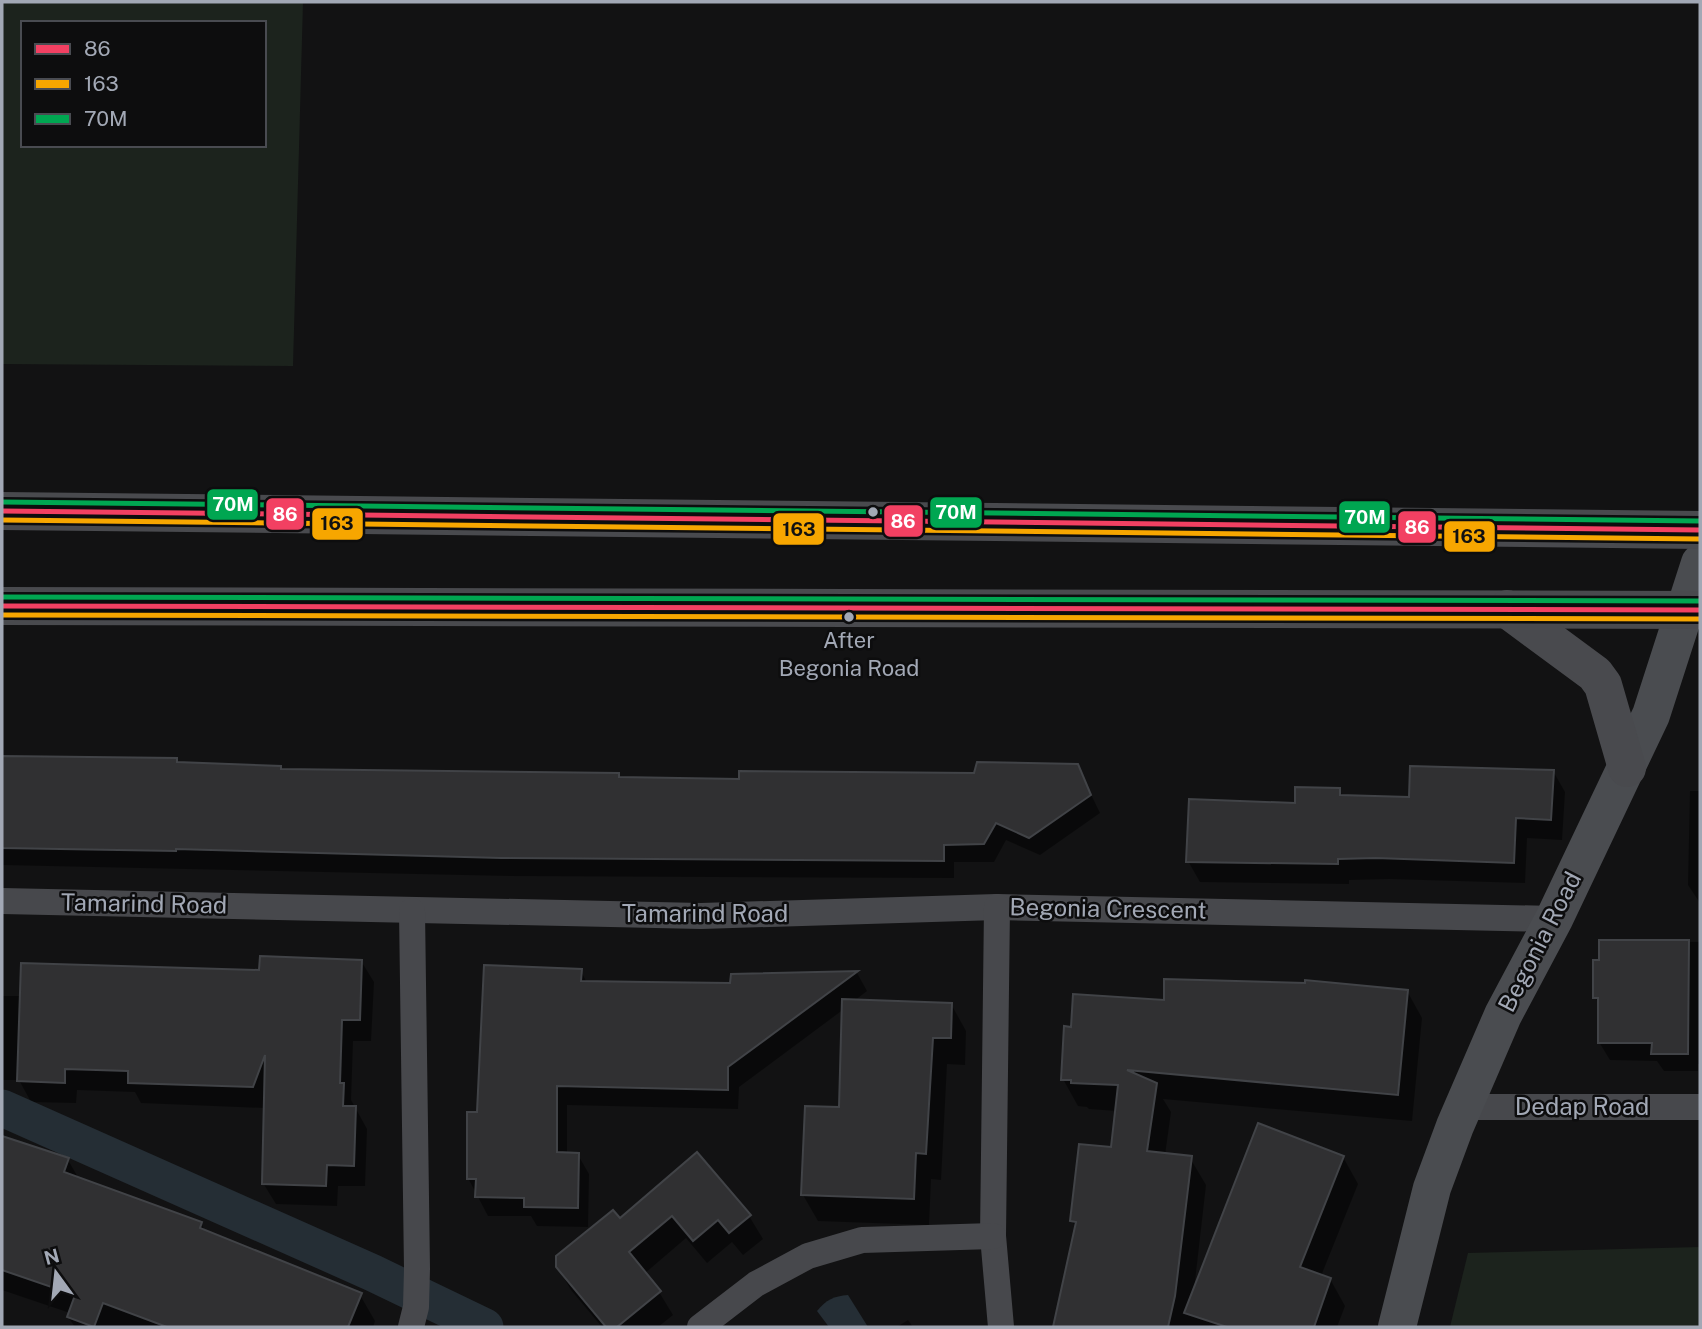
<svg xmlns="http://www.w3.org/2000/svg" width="1702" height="1329" font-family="'Public Sans',sans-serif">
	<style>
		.green { fill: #1c231d; fill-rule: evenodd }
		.water { fill: #252e35 }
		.shadow { fill: #0007 }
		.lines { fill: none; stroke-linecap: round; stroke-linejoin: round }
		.canal { stroke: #252e35; stroke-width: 37 }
		.building { fill: #303032; stroke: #414347; stroke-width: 2 }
		.street { stroke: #47484c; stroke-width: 26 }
		.secondary { stroke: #4a4c50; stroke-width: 38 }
		.primary { stroke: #494a4e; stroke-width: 38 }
		.bus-1-casing { stroke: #0d0d0e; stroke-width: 10 }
		.bus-2-casing { stroke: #0d0d0e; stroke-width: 10 }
		.bus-3-casing { stroke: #0d0d0e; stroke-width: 10 }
		.bus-1 { stroke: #f24062; stroke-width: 5 }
		.bus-2 { stroke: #f7a600; stroke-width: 5 }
		.bus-3 { stroke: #00a651; stroke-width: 5 }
		.bus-dot { fill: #a2a8b5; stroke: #0d0d0e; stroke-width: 2.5 }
		.labels { text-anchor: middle; stroke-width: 5; stroke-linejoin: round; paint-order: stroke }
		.bus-label { font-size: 22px; fill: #a2a8b5; stroke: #0d0d0e }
		.street-label { font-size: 24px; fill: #a2a8b5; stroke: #0d0d0e }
		.line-badge { stroke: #0d0d0e; stroke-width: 2.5 }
		.badge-label { font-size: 19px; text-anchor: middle; font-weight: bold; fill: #fff }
		.pale-badge-label { font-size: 19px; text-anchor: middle; font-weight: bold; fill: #111 }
	</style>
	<rect width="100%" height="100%" fill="#121213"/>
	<g class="green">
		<path d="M 2,2 L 303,2 L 293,366 L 2,364 ZM 23,23 L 264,23 L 264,145 L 23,145 Z"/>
		<polygon points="1700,1247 1700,1327 1450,1327 1468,1253"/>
	</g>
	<path class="water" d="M 848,1295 L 868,1327 L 829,1327 L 817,1311 C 826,1300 834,1296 848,1295 Z"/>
	<g class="shadow">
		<polygon points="2,759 176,760 178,763 282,771 618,775 620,778 741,781 976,775 1077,766 1100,813 1040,855 1006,840 994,862 954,862 954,878 512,876 2,865"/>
		<polygon points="1553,771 1565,792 1562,840 1527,838 1525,883 1389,879 1349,880 1349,884 1200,882 1188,861 1297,805 1339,790 1343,796 1411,799"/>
		<polygon points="1690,791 1700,791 1700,903 1688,885"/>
		<polygon points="1601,941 1700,942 1700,1064 1698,1064 1698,1071 1664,1071 1657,1061 1610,1060 1599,1042 1600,1005 1595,997 1601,962"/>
		<polygon points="361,961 374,982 371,1041 353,1041 351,1100 367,1129 365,1186 338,1186 337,1206 276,1204 263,1183 265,1108 141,1103 135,1092 77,1090 76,1103 31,1102 19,1080 2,1080 2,996 21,996"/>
		<polygon points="581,971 587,983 732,984 732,976 857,973 867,991 854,1001 951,1004 966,1031 965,1065 947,1064 941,1180 931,1179 929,1225 818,1221 803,1195 841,1109 844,1009 739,1087 738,1109 567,1105 567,1154 578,1155 589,1174 588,1227 537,1226 531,1216 488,1216 468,1178 479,1113"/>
		<polygon points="1407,991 1422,1018 1412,1121 1163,1099 1171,1112 1165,1155 1190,1158 1206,1185 1194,1290 1343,1157 1358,1184 1321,1276 1330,1279 1345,1306 1337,1327 1055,1327 1076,1228 1072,1221 1113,1149 1117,1111 1089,1109 1087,1107 1078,1106 1063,1079 1073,1029 1165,1002"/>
		<polygon points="2,1138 68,1160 79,1179 201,1223 206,1233 360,1295 375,1321 373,1327 75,1327 68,1317 70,1313 2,1290"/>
		<polygon points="697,1155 749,1216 763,1239 743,1255 732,1242 707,1263 686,1238 644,1274 659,1292 673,1315 658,1327 602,1327 571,1290 557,1266 619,1221"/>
		<polygon points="908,1320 913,1327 897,1327"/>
	</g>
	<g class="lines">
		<polyline class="canal" points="2,1108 373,1273 485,1327"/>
	</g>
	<g class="building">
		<polygon points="2,756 177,758 177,762 281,766 281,769 619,773 619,777 739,779 739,771 974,773 977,762 1078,764 1091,795 1029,838 996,823 984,844 944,845 944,861 501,858 176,849 176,851 2,848"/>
		<polygon points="1410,766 1554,770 1551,820 1516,818 1514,863 1376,858 1338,859 1338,864 1186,862 1189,799 1295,803 1295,787 1340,788 1340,795 1409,797"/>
		<polygon points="1599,940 1689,940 1688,1054 1651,1054 1652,1043 1598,1043 1598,998 1593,998 1593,960 1599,960"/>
		<polygon points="260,956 362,960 360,1020 342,1020 340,1083 344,1083 343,1106 356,1106 354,1166 327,1165 326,1186 262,1184 265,1055 253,1087 128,1083 128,1071 65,1069 65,1083 17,1081 21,963 259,970"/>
		<polygon points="484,965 582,969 581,981 647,982 730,983 731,974 858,971 728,1067 728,1090 557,1086 557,1152 579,1153 578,1208 524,1207 524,1198 475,1197 476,1179 467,1179 467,1112 477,1112"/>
		<polygon points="1164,979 1305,983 1305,980 1408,990 1398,1095 1127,1070 1157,1083 1147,1151 1192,1156 1175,1296 1168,1327 1053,1327 1076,1222 1070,1221 1079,1144 1111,1147 1118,1085 1071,1083 1071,1080 1061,1080 1064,1026 1071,1027 1073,994 1164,1000"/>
		<polygon points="842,999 952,1003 951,1038 933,1038 926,1154 916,1153 914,1199 801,1195 805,1106 839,1107"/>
		<polygon points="1258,1123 1344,1156 1300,1267 1331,1278 1314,1327 1227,1327 1184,1313"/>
		<polygon points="2,1136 69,1158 64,1172 202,1222 200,1228 362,1293 348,1327 167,1327 103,1303 94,1327 67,1317 75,1295 2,1270"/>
		<polygon points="697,1152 751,1215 729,1233 718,1220 693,1241 672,1216 629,1252 661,1291 617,1327 606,1327 556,1267 556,1256 613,1210 620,1218"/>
	</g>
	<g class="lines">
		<g class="street">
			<polyline points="2,901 701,916 997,907 1554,919"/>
			<polyline points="997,907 993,1236 1001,1327"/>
			<polyline points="1463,1107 1700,1107"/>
			<polyline points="411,1327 416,1307 417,1269 412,911"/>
			<polyline points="700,1327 756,1284 808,1256 862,1240 993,1236"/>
		</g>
		<polyline class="secondary" points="1397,1327 1432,1188 1455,1126 1503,1015 1554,919 1651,715 1700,563"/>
		<g class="primary">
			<polyline points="2,511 1700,530"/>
			<polyline points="2,606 1700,610"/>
			<polyline points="1507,609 1595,674 1603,685 1627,768"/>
		</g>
		<defs>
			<g id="bus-1">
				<polyline points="2,511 1700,530"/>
				<polyline points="2,606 1700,610"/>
			</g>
			<g id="bus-2">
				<polyline points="2,520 1700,539"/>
				<polyline points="2,615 1700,619"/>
			</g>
			<g id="bus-3">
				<polyline points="2,502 1700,521"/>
				<polyline points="2,597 1700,601"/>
			</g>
		</defs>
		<use href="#bus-1" class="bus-1-casing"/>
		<use href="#bus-2" class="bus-2-casing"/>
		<use href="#bus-3" class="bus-3-casing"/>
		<use href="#bus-1" class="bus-1"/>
		<use href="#bus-2" class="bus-2"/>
		<use href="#bus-3" class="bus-3"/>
	</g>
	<g class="bus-dot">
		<circle cx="873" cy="512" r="6"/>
		<circle cx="849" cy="617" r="6"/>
	</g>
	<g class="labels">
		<g class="bus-label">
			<text x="849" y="648">After<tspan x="849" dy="28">Begonia Road</tspan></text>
		</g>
		<g class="street-label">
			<text transform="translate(144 904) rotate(1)" y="8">Tamarind Road</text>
			<text transform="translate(1108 909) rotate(1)" y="8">Begonia Crescent</text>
			<text x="705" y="922">Tamarind Road</text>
			<text transform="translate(1540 942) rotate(-63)" y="8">Begonia Road</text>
			<text x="1582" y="1115">Dedap Road</text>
		</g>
	</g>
	<g class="line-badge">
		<rect x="206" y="488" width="53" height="33" rx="7" fill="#00a651"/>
		<rect x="929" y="496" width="54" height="33" rx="7" fill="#00a651"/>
		<rect x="265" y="497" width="40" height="34" rx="7" fill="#f24062"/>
		<rect x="1338" y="500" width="53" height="34" rx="7" fill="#00a651"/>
		<rect x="883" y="504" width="41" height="34" rx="7" fill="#f24062"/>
		<rect x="311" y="507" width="53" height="34" rx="7" fill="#f7a600"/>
		<rect x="1397" y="510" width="40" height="34" rx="7" fill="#f24062"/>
		<rect x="772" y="512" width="53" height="34" rx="7" fill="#f7a600"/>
		<rect x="1443" y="520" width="53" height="33" rx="7" fill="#f7a600"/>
	</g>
	<g class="badge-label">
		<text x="233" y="511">70M</text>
		<text x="956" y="519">70M</text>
		<text x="285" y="521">86</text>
		<text x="1365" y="524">70M</text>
		<text x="903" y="528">86</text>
		<text x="1417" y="534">86</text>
	</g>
	<g class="pale-badge-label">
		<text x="337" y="530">163</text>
		<text x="799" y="536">163</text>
		<text x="1469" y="543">163</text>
	</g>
	<rect width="1702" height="1329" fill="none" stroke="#a2a8b5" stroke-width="7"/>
	<rect x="21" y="21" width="245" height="126" fill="#0d0d0e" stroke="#494b51" stroke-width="2"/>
	<rect x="35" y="44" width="35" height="10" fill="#f24062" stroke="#494b51" stroke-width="2"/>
	<text x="84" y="56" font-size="21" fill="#a2a8b5">86</text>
	<rect x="35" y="79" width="35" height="10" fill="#f7a600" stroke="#494b51" stroke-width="2"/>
	<text x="84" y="91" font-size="21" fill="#a2a8b5">163</text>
	<rect x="35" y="114" width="35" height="10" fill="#00a651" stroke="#494b51" stroke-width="2"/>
	<text x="84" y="126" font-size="21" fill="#a2a8b5">70M</text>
	<g transform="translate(56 1273) rotate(345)" stroke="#0d0d0e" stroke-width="5" paint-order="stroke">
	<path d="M0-5L12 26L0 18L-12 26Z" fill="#a2a8b5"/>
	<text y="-10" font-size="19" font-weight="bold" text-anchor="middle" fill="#a2a8b5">N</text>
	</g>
</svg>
